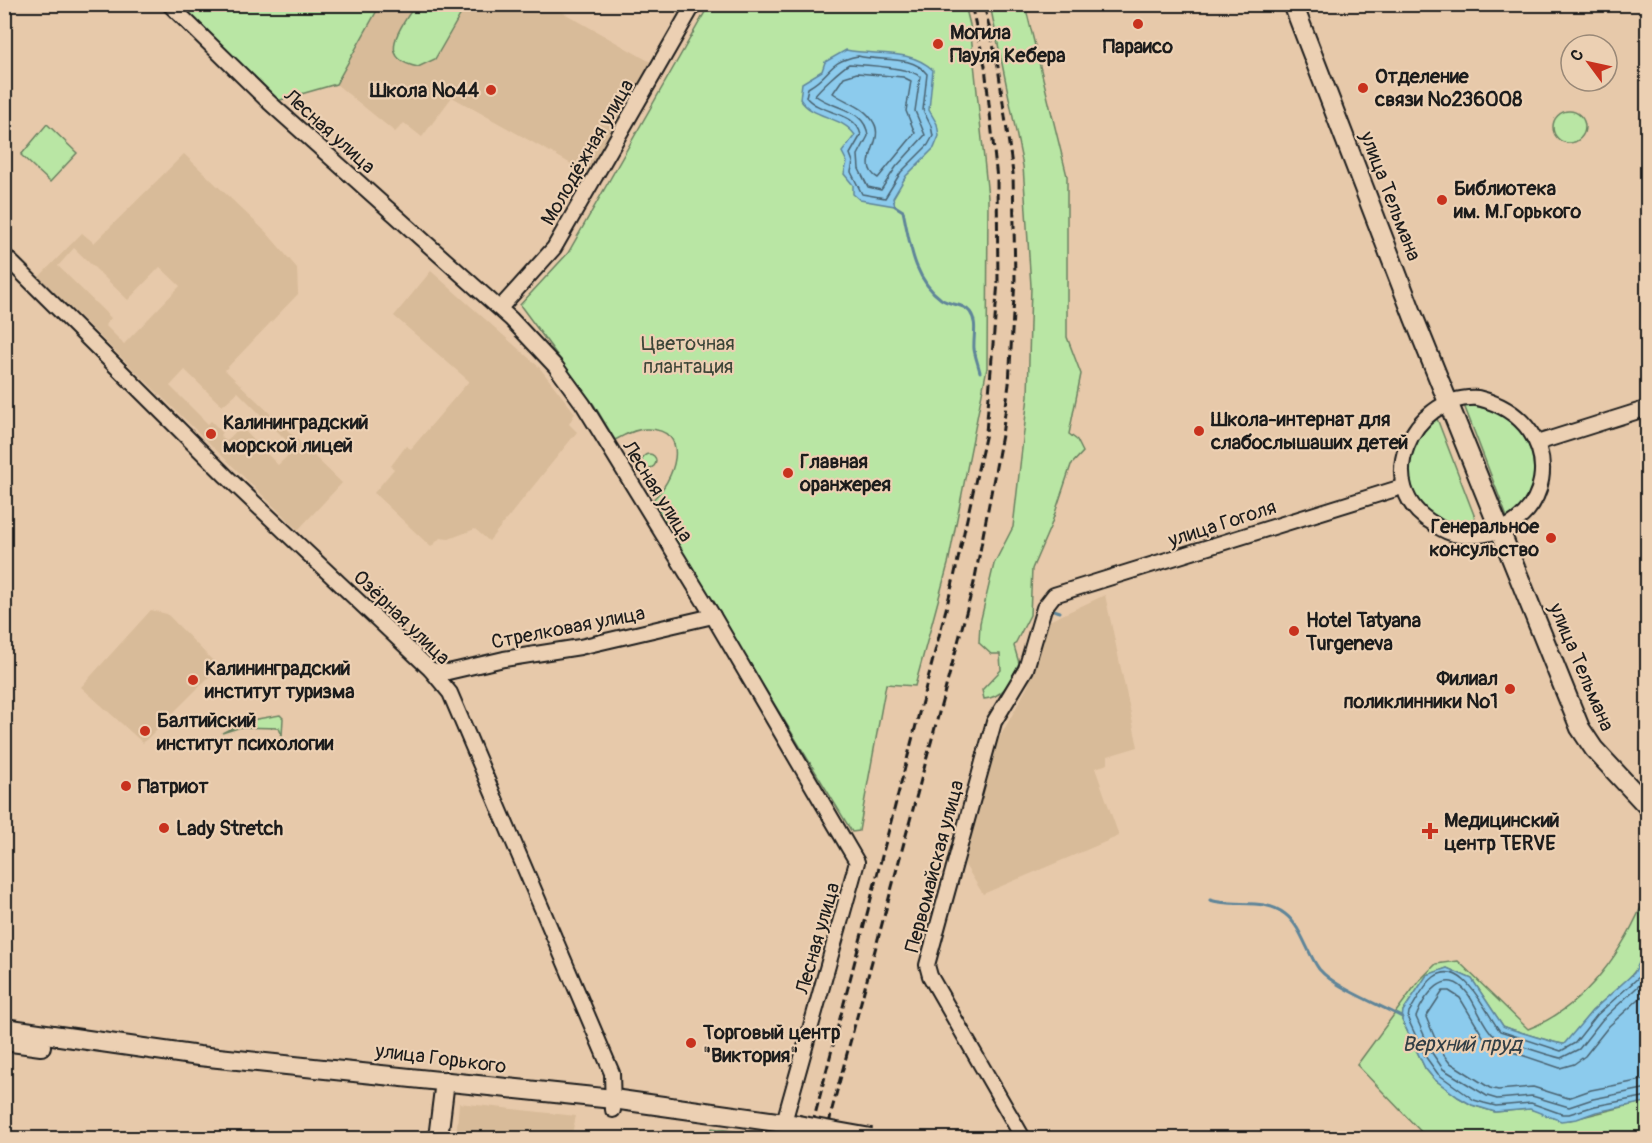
<svg xmlns="http://www.w3.org/2000/svg" width="1652" height="1143" font-family="Pangolin,sans-serif">
	<style>
		.built { fill: #d8bb99; fill-rule: evenodd }
		.green { fill: #b9e6a4; stroke: #6a8160; stroke-width: 1.5 }
		.water { fill: #8ccbed; stroke: #5f8599; stroke-width: 1.5 }
		.lines { fill: none; stroke-linecap: round; stroke-linejoin: round }
		.shore { stroke: #496270; stroke-width: 1.5 }
		.stream { stroke: #5f8599; stroke-width: 3 }
		.minor-casing { stroke: #1c1c1c; stroke-width: 18 }
		.major-casing { stroke: #1c1c1c; stroke-width: 22 }
		.minor { stroke: #ecd0b3; stroke-width: 14 }
		.major { stroke: #ecd0b3; stroke-width: 18 }
		.rail { stroke: #1c1c1c; stroke-width: 3; stroke-dasharray: 9 4.5; stroke-linecap: butt }
		.major-bridge-casing { stroke: #1c1c1c; stroke-width: 22; stroke-linecap: butt }
		.major-bridge { stroke: #ecd0b3; stroke-width: 18 }
		.poi-dot { fill: #c8321e; stroke: #ecd0b3; stroke-width: 2 }
		.labels { text-anchor: middle; stroke-width: 4.5; stroke-linejoin: round; paint-order: stroke }
		.poi-label { font-size: 20px; font-weight: bold; fill: #1c1c1c; stroke: #ecd0b3; text-anchor: start }
		.street-label { font-size: 20px; fill: #1c1c1c; stroke: #ecd0b3 }
		.park-label { font-size: 20px; fill: #3b4437; stroke: #ecd0b3 }
		.water-label { font-size: 21px; font-style: italic; fill: #323f46; stroke: #ecd0b3 }
	</style>
	<rect width="100%" height="100%" fill="#e7c9aa"/>
	<filter id="ink" filterUnits="userSpaceOnUse"><feTurbulence type="fractalNoise" baseFrequency=".0167" numOctaves="2"/><feDisplacementMap in="SourceGraphic" scale="12" xChannelSelector="R" yChannelSelector="G"/><feConvolveMatrix kernelMatrix="1 2 1 2 8 2 1 2 1" color-interpolation-filters="sRGB"/></filter>
	<g filter="url(#ink)">
		<g class="built">
			<polygon points="380,5 550,5 654,64 591,175 452,97 422,137 404,123 395,132 336,84"/>
			<path d="M 184,154 L 267,233 L 297,268 L 298,294 L 225,370 L 342,483 L 298,530 L 39,277 L 82,233 L 94,243 ZM 74,248 L 128,300 L 160,267 L 180,286 L 124,344 L 105,325 L 111,318 L 58,266 ZM 185,370 L 222,406 L 238,392 L 295,449 L 278,465 L 241,427 L 226,441 L 220,435 L 222,432 L 211,421 L 208,424 L 170,386 Z"/>
			<polygon points="431,271 539,367 575,413 569,424 577,432 489,541 475,529 449,539 440,538 431,547 374,493 394,469 391,466 406,446 411,449 469,381 394,316"/>
			<polygon points="1105,595 1138,747 1108,756 1108,764 1095,768 1119,836 983,894 965,865 969,820 995,746 1028,686 1049,621"/>
			<polygon points="151,610 167,614 219,667 143,743 81,687"/>
			<polygon points="459,1103 576,1116 571,1138 456,1138"/>
		</g>
		<g class="green">
			<polygon points="169,5 380,5 336,84 270,103"/>
			<path d="M 415,5 L 466,5 L 435,59 L 418,67 C 375,59 401,27 415,5 Z"/>
			<path d="M 709,5 L 965,5 L 970,25 L 988,197 L 987,368 L 948,564 L 915,686 L 886,684 L 859,831 L 852,832 L 651,501 C 674,483 694,428 646,429 C 635,429 624,435 615,440 L 594,405 L 520,305 L 568,253 Z"/>
			<path d="M 990,5 L 1025,5 L 1067,176 L 1067,337 L 1081,374 L 1069,434 L 1077,440 L 1083,452 L 1071,465 L 1051,525 L 1032,569 L 1030,615 L 1014,646 L 1019,663 C 1010,681 1005,697 984,699 L 982,690 L 1001,670 L 1000,654 L 991,654 L 979,643 L 980,623 L 994,564 L 1013,527 L 1028,396 L 1031,286 L 1023,166 Z"/>
			<circle cx="1569" cy="127" r="16"/>
			<polygon points="47,124 77,153 50,182 21,155"/>
			<path d="M 1464,405 C 1476,406 1489,408 1500,414 C 1539,434 1548,494 1507,517 Z"/>
			<path d="M 1436,416 L 1479,528 C 1428,535 1388,482 1415,436 C 1420,429 1430,422 1436,416 Z"/>
			<circle cx="649" cy="461" r="7"/>
			<polygon points="280,715 283,718 282,736 279,728 241,727 222,733 246,721"/>
			<path d="M 1647,893 L 1647,947 L 1640,965 L 1629,978 L 1592,1011 L 1565,1044 C 1561,1045 1509,1029 1503,1026 L 1472,979 L 1447,968 L 1427,975 L 1403,1011 L 1402,1020 L 1425,1068 L 1434,1079 L 1458,1097 L 1472,1105 L 1495,1112 L 1530,1109 L 1570,1120 L 1647,1101 L 1647,1138 L 1427,1138 L 1357,1065 L 1418,982 L 1436,964 L 1458,961 L 1528,1029 C 1586,1007 1625,949 1647,893 Z"/>
			<polygon points="712,1128 777,1138 711,1138"/>
		</g>
		<g class="water">
			<path d="M 846,50 C 876,56 910,48 933,70 L 929,110 L 937,124 L 939,136 L 934,148 L 906,176 L 893,198 L 895,206 L 860,200 L 853,194 L 853,185 L 844,174 L 847,162 L 842,152 L 855,135 C 841,115 812,119 800,99 L 802,83 L 822,71 L 825,62 Z"/>
			<path d="M 1647,947 L 1646,1102 L 1596,1112 L 1577,1119 L 1561,1121 L 1530,1109 L 1495,1112 L 1472,1105 L 1458,1097 L 1434,1079 L 1425,1068 L 1402,1020 L 1403,1011 L 1427,975 L 1447,968 L 1472,979 L 1503,1026 C 1509,1029 1561,1045 1564,1044 L 1592,1011 L 1634,973 Z"/>
		</g>
		<g class="lines">
			<g class="shore">
				<path d="M 858,56 C 881,62 912,54 927,74 L 923,110 L 931,126 L 933,136 L 928,145 L 901,172 L 885,198 L 862,194 L 851,172 L 853,162 L 850,154 L 861,135 C 855,110 820,115 806,97 L 808,88 C 833,74 826,62 858,56 Z"/>
				<path d="M 849,64 C 864,65 912,67 920,77 L 915,111 L 925,135 L 896,167 L 881,190 L 868,187 L 859,169 L 858,155 L 868,136 C 866,108 831,109 815,95 C 819,89 842,68 849,64 Z"/>
				<path d="M 857,73 L 903,77 L 911,81 L 906,111 L 915,133 L 878,178 C 855,164 885,142 874,123 C 865,106 847,103 833,93 L 844,77 Z"/>
				<path d="M 1648,962 L 1639,977 L 1597,1015 L 1575,1043 L 1561,1051 L 1500,1031 C 1487,1016 1464,956 1434,977 C 1423,985 1416,1002 1409,1012 L 1408,1019 L 1425,1056 L 1438,1074 L 1474,1100 L 1484,1103 L 1496,1106 L 1531,1103 L 1562,1114 L 1569,1114 L 1595,1106 L 1648,1096"/>
				<path d="M 1648,977 L 1602,1020 L 1579,1049 L 1561,1058 C 1557,1058 1498,1039 1495,1037 C 1483,1027 1477,1006 1468,994 C 1446,964 1424,996 1416,1017 L 1432,1053 L 1443,1069 L 1487,1096 L 1497,1099 L 1532,1096 L 1569,1107 L 1593,1099 L 1648,1088"/>
				<polyline points="1648,991 1609,1026 1585,1056 1574,1064 1560,1068 1492,1045 1484,1038 1460,998 1449,991 1443,991 1426,1017 1440,1050 1449,1062 1490,1088 1498,1090 1533,1087 1568,1098 1591,1090 1648,1079"/>
			</g>
			<g class="stream">
				<path d="M 895,206 L 903,211 C 910,243 913,278 941,299 C 951,306 963,303 970,312 C 978,323 973,336 974,349 C 975,356 978,364 980,372"/>
				<polyline points="1051,609 1060,612"/>
				<path d="M 1210,900 C 1235,908 1263,897 1285,914 C 1301,926 1307,953 1319,969 C 1335,988 1380,1005 1402,1017"/>
			</g>
			<defs>
				<g id="minor">
					<polyline points="169,4 270,103 511,319 556,367 583,404 713,616 857,862 784,1122"/>
					<polyline points="4,255 226,476 431,670 450,693 612,1073 613,1110"/>
					<polyline points="500,308 554,248 694,4"/>
					<path d="M 1478,398 C 1576,423 1555,544 1459,535 C 1450,534 1441,529 1434,524 C 1370,488 1411,394 1478,398 Z"/>
					<polyline points="1537,443 1648,408"/>
					<polyline points="431,670 448,672 504,659 580,647 713,616"/>
					<polyline points="1023,1138 930,976 927,965 994,722 1026,669 1044,608 1054,595 1402,487"/>
				</g>
				<g id="major">
					<polyline points="1293,4 1414,318 1580,728 1594,749 1648,807"/>
					<polyline points="4,1028 199,1056 613,1099 798,1125"/>
					<polyline points="4,1041 41,1046"/>
					<polyline points="438,1138 445,1081"/>
				</g>
			</defs>
			<use href="#minor" class="minor-casing"/>
			<use href="#major" class="major-casing"/>
			<use href="#minor" class="minor"/>
			<use href="#major" class="major"/>
			<g class="rail">
				<polyline points="809,1138 953,582 986,433 998,281 997,179 985,66 971,4"/>
				<polyline points="827,1138 831,1113 974,583 1002,435 1009,384 1015,279 1013,173 998,67 984,4"/>
			</g>
			<defs>
				<polyline id="major-bridge" points="798,1125 871,1138"/>
			</defs>
			<use href="#major-bridge" class="major-bridge-casing"/>
			<use href="#major-bridge" class="major-bridge"/>
		</g>
	</g>
	<g class="poi-dot">
		<circle cx="1138" cy="24" r="6"/>
		<circle cx="938" cy="44" r="6"/>
		<circle cx="1363" cy="88" r="6"/>
		<circle cx="491" cy="90" r="6"/>
		<circle cx="1442" cy="200" r="6"/>
		<circle cx="1199" cy="431" r="6"/>
		<circle cx="211" cy="434" r="6"/>
		<circle cx="788" cy="473" r="6"/>
		<circle cx="1551" cy="538" r="6"/>
		<circle cx="1294" cy="631" r="6"/>
		<circle cx="193" cy="680" r="6"/>
		<circle cx="1510" cy="689" r="6"/>
		<circle cx="145" cy="731" r="6"/>
		<circle cx="126" cy="786" r="6"/>
		<circle cx="164" cy="828" r="6"/>
		<path d="M1427 822h6v6h6v6h-6v6h-6v-6h-6v-6h6z"/>
		<circle cx="691" cy="1043" r="6"/>
	</g>
	<g class="labels">
		<g class="poi-label">
			<text x="950" y="39">Могила<tspan x="950" dy="23">Пауля Кебера</tspan></text>
			<text x="1138" y="53" text-anchor="middle">Параисо</text>
			<text x="1375" y="83">Отделение<tspan x="1375" dy="23">связи №236008</tspan></text>
			<text x="479" y="97" text-anchor="end">Школа №44</text>
			<text x="1454" y="195">Библиотека<tspan x="1454" dy="23">им. М.Горького</tspan></text>
			<text x="1211" y="426">Школа-интернат для<tspan x="1211" dy="23">слабослышаших детей</tspan></text>
			<text x="223" y="429">Калининградский<tspan x="223" dy="23">морской лицей</tspan></text>
			<text x="800" y="468">Главная<tspan x="800" dy="23">оранжерея</tspan></text>
			<text x="1539" y="533" text-anchor="end">Генеральное<tspan x="1539" dy="23">консульство</tspan></text>
			<text x="1306" y="627">Hotel Tatyana<tspan x="1306" dy="23">Turgeneva</tspan></text>
			<text x="205" y="675">Калининградский<tspan x="205" dy="23">институт туризма</tspan></text>
			<text x="1498" y="685" text-anchor="end">Филиал<tspan x="1498" dy="23">поликлинники №1</tspan></text>
			<text x="157" y="727">Балтийский<tspan x="157" dy="23">институт психологии</tspan></text>
			<text x="138" y="793">Патриот</text>
			<text x="1444" y="827">Медицинский<tspan x="1444" dy="23">центр TERVE</tspan></text>
			<text x="176" y="835">Lady Stretch</text>
			<text x="703" y="1039">Торговый центр<tspan x="703" dy="23">"Виктория"</tspan></text>
		</g>
		<g class="street-label">
			<text transform="translate(330 131) rotate(42)" y="7">Лесная улица</text>
			<text transform="translate(587 152) rotate(-60)" y="7">Молодёжная улица</text>
			<text transform="translate(1391 196) rotate(69)" y="7">улица Тельмана</text>
			<text transform="translate(658 491) rotate(58)" y="7">Лесная улица</text>
			<text transform="translate(1222 523) rotate(-18)" y="7">улица Гоголя</text>
			<text transform="translate(402 617) rotate(44)" y="7">Озёрная улица</text>
			<text transform="translate(568 627) rotate(-11)" y="7">Стрелковая улица</text>
			<text transform="translate(1582 667) rotate(67)" y="7">улица Тельмана</text>
			<text transform="translate(934 866) rotate(-75)" y="7">Первомайская улица</text>
			<text transform="translate(817 938) rotate(-74)" y="7">Лесная улица</text>
			<text transform="translate(441 1058) rotate(7)" y="7">улица Горького</text>
		</g>
		<g class="park-label">
			<text x="688" y="350">Цветочная<tspan x="688" dy="23">плантация</tspan></text>
		</g>
		<g class="water-label">
			<text x="1462" y="1051">Верхний пруд</text>
		</g>
	</g>
	<rect width="1652" height="1143" fill="none" stroke="#ecd0b3" stroke-width="24"/>
	<rect x="12" y="12" width="1628" height="1119" fill="none" stroke="#1c1c1c" stroke-width="2" filter="url(#ink)"/>
	<g transform="translate(1589 63) rotate(303)"><circle r="28" fill="#ecd0b3" stroke="#998877" stroke-width="1.5"/>
	<path d="M0-4.5L10 22L0 15L-10 22Z" fill="#c8321e"/>
	<text y="-9" font-size="16" font-weight="bold" text-anchor="middle" fill="#1c1c1c">С</text>
	</g>
</svg>
